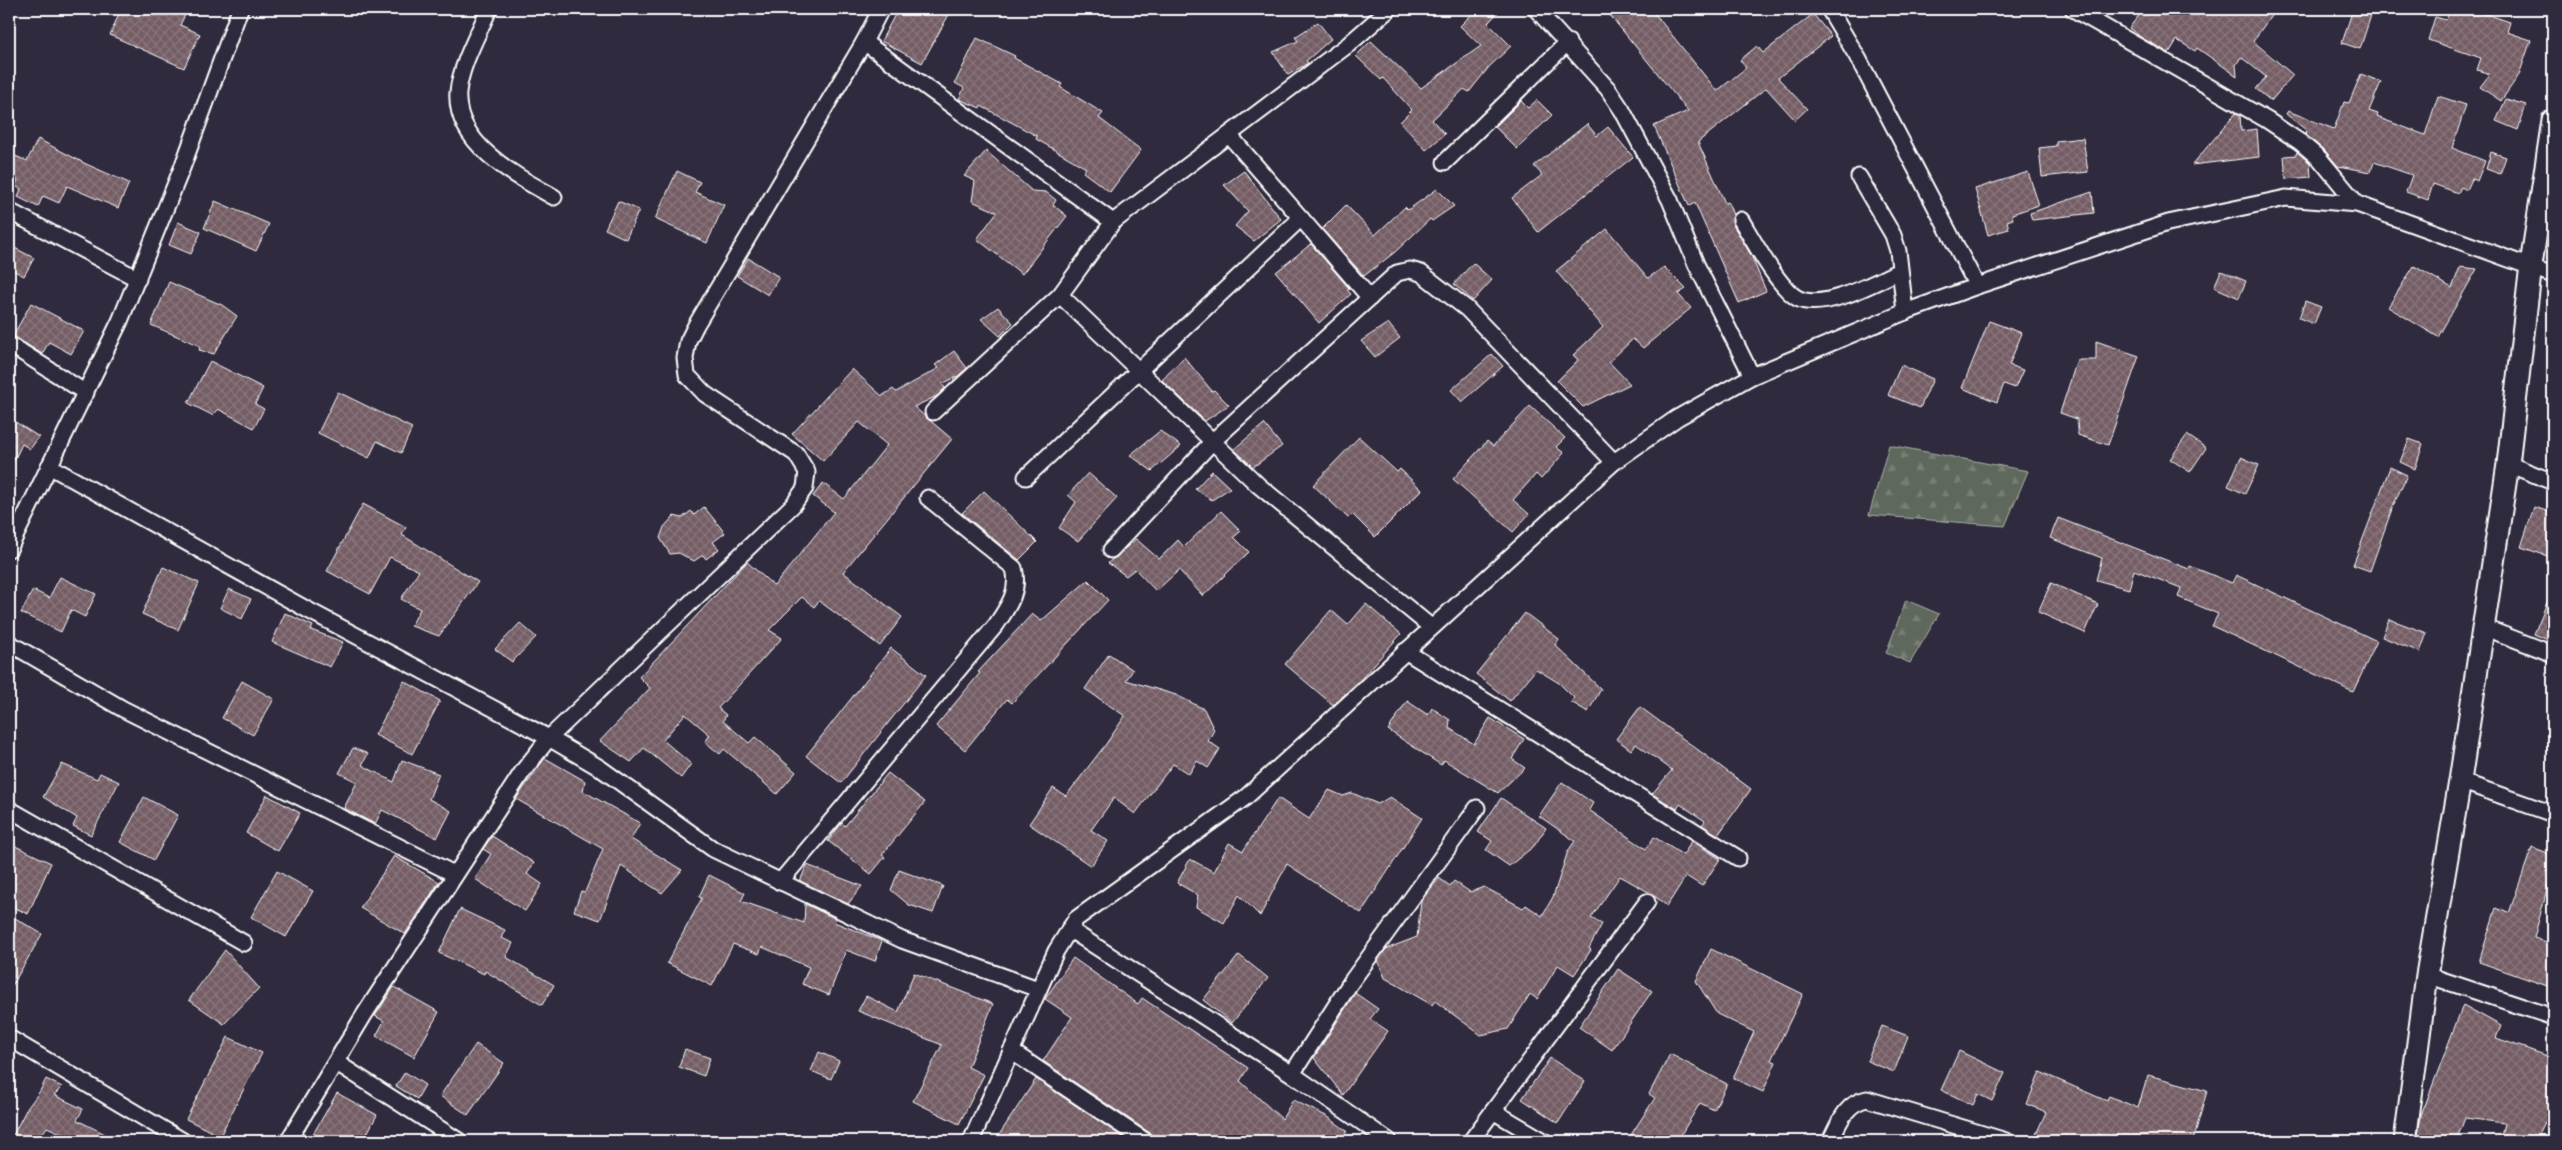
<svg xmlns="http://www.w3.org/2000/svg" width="2562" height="1150" font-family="'Shantell Sans',sans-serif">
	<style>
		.forest { fill: url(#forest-firs); stroke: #afb4ad }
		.building { fill: url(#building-cross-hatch); stroke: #fff }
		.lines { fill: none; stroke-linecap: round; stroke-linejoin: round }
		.street-casing { stroke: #fff; stroke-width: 19 }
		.secondary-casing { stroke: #fff; stroke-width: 25 }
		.street { stroke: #2f2a3d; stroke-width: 15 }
		.secondary { stroke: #2f2a3d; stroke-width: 21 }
	</style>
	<defs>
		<pattern id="forest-firs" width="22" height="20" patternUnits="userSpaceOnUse" patternTransform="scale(1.25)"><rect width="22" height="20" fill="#5f685b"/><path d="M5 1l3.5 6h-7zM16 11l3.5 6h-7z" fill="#777f74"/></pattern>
		<pattern id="building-cross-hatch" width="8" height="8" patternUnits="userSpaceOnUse" patternTransform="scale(1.25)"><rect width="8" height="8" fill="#745d65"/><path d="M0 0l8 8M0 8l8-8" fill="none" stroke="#89757c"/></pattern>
	</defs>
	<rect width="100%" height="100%" fill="#2f2a3d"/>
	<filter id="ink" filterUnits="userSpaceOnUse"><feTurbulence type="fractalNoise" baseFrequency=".02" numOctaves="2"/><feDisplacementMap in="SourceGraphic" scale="10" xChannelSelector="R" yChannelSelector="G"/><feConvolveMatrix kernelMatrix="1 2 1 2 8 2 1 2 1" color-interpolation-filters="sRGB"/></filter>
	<g filter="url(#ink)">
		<g class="forest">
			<polygon points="1889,445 2028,471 2005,526 1869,515"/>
			<polygon points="1906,600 1939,614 1910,663 1886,653"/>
		</g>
		<g class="building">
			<polygon points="121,9 188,9 180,25 200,34 184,68 110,35"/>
			<polygon points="898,9 952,9 922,63 881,41"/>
			<polygon points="1477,9 1501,9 1488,23 1511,46 1489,67 1469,92 1464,89 1432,120 1445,134 1426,150 1400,122 1412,110 1383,78 1381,80 1356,56 1371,41 1421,88 1481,46 1460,26"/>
			<polygon points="1605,9 1651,9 1717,91 1746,68 1740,60 1757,46 1763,53 1813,14 1831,36 1778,78 1807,109 1795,120 1766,88 1698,142 1725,203 1728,202 1733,215 1733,225 1751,255 1766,291 1739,303 1695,203 1689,206 1654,126 1688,111"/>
			<polygon points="2144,9 2276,9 2253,41 2293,75 2271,101 2256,89 2266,77 2241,57 2236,65 2237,76 2197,48 2195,51 2177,40 2169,53 2142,38 2129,28"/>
			<polygon points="2353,9 2373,9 2360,49 2342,43"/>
			<polygon points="2450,9 2471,9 2510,22 2507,32 2531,40 2519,75 2501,101 2480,87 2490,74 2477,70 2481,58 2428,40 2435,17 2446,20"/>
			<polygon points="1318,22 1331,39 1306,61 1308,63 1288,75 1273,52 1298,41 1295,37"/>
			<polygon points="977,38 1015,56 1014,58 1062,84 1060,87 1103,113 1099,118 1141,150 1110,192 1083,172 1086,168 1036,139 1037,136 981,106 980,108 959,99 964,88 955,83"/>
			<polygon points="2361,74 2381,82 2369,111 2378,114 2377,117 2425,135 2438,96 2466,105 2452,148 2485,161 2477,181 2472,179 2467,190 2461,187 2458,193 2433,184 2428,200 2406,192 2412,175 2374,162 2371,172 2338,166 2326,152 2305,134 2306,130 2286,114 2288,111 2334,129 2344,102 2349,103"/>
			<polygon points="2506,99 2526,105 2518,130 2496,121"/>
			<polygon points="1537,100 1552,115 1517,149 1495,127 1521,101 1528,108"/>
			<polygon points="2236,113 2240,115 2241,131 2257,129 2259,157 2192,165"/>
			<polygon points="1587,124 1597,136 1608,127 1633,157 1538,232 1512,198 1542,175 1534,166"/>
			<polygon points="2083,138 2088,172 2042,177 2039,148 2056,146 2056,141"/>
			<polygon points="38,139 86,164 129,183 118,208 67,186 59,203 43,196 38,207 18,197 21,189 15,186 18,180 9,176 9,165 13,155 27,161"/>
			<polygon points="986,151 1032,191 1046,192 1056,200 1053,205 1067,216 1022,274 977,239 997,212 972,201 975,181 964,176"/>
			<polygon points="2297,152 2310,163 2311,177 2286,179 2284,156 2296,155"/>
			<polygon points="2491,152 2506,157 2500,174 2486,169"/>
			<polygon points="677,171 700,182 695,192 724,205 707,243 655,219"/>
			<polygon points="1244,171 1281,219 1254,241 1235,226 1248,211 1224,185"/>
			<polygon points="2028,172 2039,205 2012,214 2013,219 2007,221 2009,229 1988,235 1975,189"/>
			<polygon points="1437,189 1454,206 1432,221 1430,219 1395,252 1364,276 1322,229 1346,205 1375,235 1405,207 1408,210"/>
			<polygon points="2092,192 2094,213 2032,220 2030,213"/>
			<polygon points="215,201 269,224 256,251 204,228"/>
			<polygon points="618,201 639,210 626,239 605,229"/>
			<polygon points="178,222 201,232 191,254 169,245"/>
			<polygon points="1607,229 1648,278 1664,267 1686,289 1678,294 1691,308 1643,348 1633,339 1609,362 1630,384 1583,407 1557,381 1578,360 1573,355 1603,327 1556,271"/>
			<polygon points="1311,244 1349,288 1347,290 1351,294 1319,323 1276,272"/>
			<polygon points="9,245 34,258 24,276 9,268"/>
			<polygon points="748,258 779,277 768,295 737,276"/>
			<polygon points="1473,263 1492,280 1473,301 1454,284"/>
			<polygon points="2414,266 2452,288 2460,267 2477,269 2438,337 2388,307"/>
			<polygon points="2221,271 2246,281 2239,298 2214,287"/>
			<polygon points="169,282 222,305 237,316 214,354 199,350 200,346 151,325"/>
			<polygon points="2305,301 2321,307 2314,324 2299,318"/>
			<polygon points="31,303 84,331 71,354 49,342 42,354 13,336"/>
			<polygon points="998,307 1013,323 1000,336 981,319"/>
			<polygon points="1989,321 2022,333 2009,365 2023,370 2015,388 2004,384 1997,402 1962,388"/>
			<polygon points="1388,323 1400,338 1375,357 1361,341"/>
			<polygon points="2096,341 2139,356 2108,445 2078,435 2077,419 2060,413 2077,360 2096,360"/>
			<polygon points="954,351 967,368 958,376 942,384 945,388 937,396 914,407 952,439 843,572 902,617 880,646 819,601 814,607 802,597 769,630 782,638 718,708 726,715 723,721 749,743 755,737 796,772 777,794 724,749 720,754 705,742 710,735 685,714 663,740 691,764 681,778 644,748 631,762 600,741 650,688 639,677 747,562 774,586 834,512 813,496 823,483 844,499 887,445 859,422 823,461 792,434 852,369 882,396 893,389 896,392 939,368 935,365"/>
			<polygon points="1492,354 1503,366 1462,402 1451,390"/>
			<polygon points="1184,357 1212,391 1214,390 1229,405 1205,421 1162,380"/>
			<polygon points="210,361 263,388 255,404 264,409 254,428 218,409 212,415 188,403"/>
			<polygon points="1901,365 1933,379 1920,408 1888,395"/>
			<polygon points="338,392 412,428 401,453 377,441 369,458 318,433"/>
			<polygon points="1530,406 1565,438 1556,447 1564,453 1541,479 1536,474 1513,500 1529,514 1513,532 1453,479 1487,441 1493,446"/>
			<polygon points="9,418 39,437 30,449 22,444 9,471"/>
			<polygon points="1264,424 1282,446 1253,467 1234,449"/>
			<polygon points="1160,431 1181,446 1152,471 1130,455"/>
			<polygon points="2187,435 2206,448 2190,472 2170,459"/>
			<polygon points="1359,437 1397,472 1400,469 1422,490 1375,537 1352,514 1348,518 1313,485"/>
			<polygon points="2409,439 2423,444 2415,469 2400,462"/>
			<polygon points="2241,457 2259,465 2245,494 2228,486"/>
			<polygon points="2390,467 2407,475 2393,506 2370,571 2353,565"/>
			<polygon points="1212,471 1230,488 1212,500 1195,489"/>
			<polygon points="1088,473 1117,498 1078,541 1059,528 1076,502 1068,495"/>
			<polygon points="984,491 1037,542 1019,560 962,513"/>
			<polygon points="363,504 406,527 402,535 478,582 439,636 411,626 420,609 401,599 419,571 390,557 370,594 327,571"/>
			<polygon points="704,507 725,533 713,542 719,549 706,559 703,555 694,561 679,553 670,554 660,538 664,527 674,516 682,518 691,511 694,515"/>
			<polygon points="2534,507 2553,513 2553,558 2521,547"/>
			<polygon points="1221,511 1241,531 1234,537 1249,552 1203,596 1179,570 1156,591 1135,569 1126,576 1108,563 1136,539 1159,559 1178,540 1184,547"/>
			<polygon points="2058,518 2189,569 2190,566 2232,583 2236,575 2377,641 2353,692 2212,626 2218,614 2178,597 2181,588 2134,570 2129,589 2096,580 2102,558 2050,538"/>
			<polygon points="163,567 199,583 178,630 142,614"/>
			<polygon points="60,577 96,594 85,617 71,610 61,632 21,613 33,590 49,598"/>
			<polygon points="1088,580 1108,600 1012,703 1007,699 965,750 936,726 980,673 978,672 1032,614 1041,621"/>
			<polygon points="2051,583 2098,604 2085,633 2038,612"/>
			<polygon points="2553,588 2553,642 2534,634"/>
			<polygon points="229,589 251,599 242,619 220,608"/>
			<polygon points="1366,604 1401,634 1362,678 1333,705 1285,664 1331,610 1348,625"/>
			<polygon points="285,613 313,626 311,630 343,642 330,667 272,642"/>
			<polygon points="1525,613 1559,639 1555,645 1601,689 1588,712 1571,702 1574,698 1559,683 1536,669 1510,701 1476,674"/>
			<polygon points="2389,619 2427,633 2420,652 2382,637"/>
			<polygon points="520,623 536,637 512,662 495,649"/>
			<polygon points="891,648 926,675 841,783 806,756"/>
			<polygon points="1109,654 1133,670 1126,680 1176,695 1204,709 1214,730 1208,741 1220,749 1208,768 1197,761 1189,774 1173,764 1135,814 1114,798 1091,830 1108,841 1091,866 1029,824 1053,788 1066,796 1106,744 1125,716 1085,689"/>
			<polygon points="242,681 274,699 253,735 222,718"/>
			<polygon points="404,681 440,701 412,754 375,735"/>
			<polygon points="1407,701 1428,715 1432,708 1450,720 1449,728 1474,744 1490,718 1524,739 1512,759 1525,768 1498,793 1444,760 1441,765 1388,730"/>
			<polygon points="1640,707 1751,789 1718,835 1702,825 1705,821 1680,804 1677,809 1652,794 1672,770 1636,744 1631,750 1616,739"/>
			<polygon points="353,748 368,754 362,765 394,782 402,760 439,774 429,799 451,811 437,838 382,810 375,824 344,808 357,782 339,773"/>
			<polygon points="545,758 585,781 583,791 640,823 631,839 682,870 662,893 621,866 600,920 574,911 581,891 585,892 603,849 516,799"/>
			<polygon points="62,764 97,779 100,773 119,782 91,835 73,826 77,818 43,797"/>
			<polygon points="888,773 925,802 882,855 885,857 871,874 828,841 842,823 845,826"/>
			<polygon points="1562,782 1593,803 1589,810 1646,849 1654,837 1683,855 1692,841 1720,859 1702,886 1686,876 1667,906 1652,894 1620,876 1591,918 1602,924 1589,948 1591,950 1574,975 1558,965 1537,999 1530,994 1508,1029 1481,1035 1435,1001 1432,1005 1385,978 1378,960 1386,949 1417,937 1421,901 1439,878 1450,886 1454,881 1470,892 1484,887 1523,908 1526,905 1542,916 1553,897 1568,851 1575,841 1539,816"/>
			<polygon points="1329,790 1343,796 1352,793 1378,804 1390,797 1422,818 1361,913 1287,864 1260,916 1239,895 1224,923 1196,907 1198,895 1177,883 1190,859 1214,872 1229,843 1243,851 1278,798 1309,819"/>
			<polygon points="267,795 300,813 278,851 246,833"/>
			<polygon points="144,797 178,815 154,860 120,842"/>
			<polygon points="1501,798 1546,828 1534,846 1509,866 1486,850 1492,841 1478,832"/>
			<polygon points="492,836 534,863 527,874 542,884 525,911 475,879 491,854 483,849"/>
			<polygon points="9,843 51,863 28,914 9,905"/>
			<polygon points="2532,847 2553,855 2553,867 2534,938 2553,944 2553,988 2479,962 2496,908 2509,913"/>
			<polygon points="394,856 439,882 405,934 360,908"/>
			<polygon points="807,865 862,886 848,904 800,881"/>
			<polygon points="899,870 943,886 933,913 909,905 891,890"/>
			<polygon points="277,871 313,891 286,937 251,917"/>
			<polygon points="709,875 745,893 741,901 804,923 805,904 836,919 834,922 882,941 875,961 846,950 829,995 802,984 809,967 762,947 759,954 733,944 712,986 667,963 702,898 699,897"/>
			<polygon points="460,909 505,930 501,938 513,943 506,957 554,985 542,1005 485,971 484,974 439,953"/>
			<polygon points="15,918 42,934 9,991 9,928"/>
			<polygon points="1711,949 1803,994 1771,1060 1776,1062 1763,1092 1733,1078 1754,1032 1717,1014 1696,981"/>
			<polygon points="225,950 259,988 224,1024 189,1000"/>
			<polygon points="1239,955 1268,978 1232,1023 1203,1000"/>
			<polygon points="1073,958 1138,1004 1142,998 1248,1068 1240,1081 1282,1119 1293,1100 1328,1117 1347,1131 1340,1141 1154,1141 1150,1133 1043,1061 1072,1017 1045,999"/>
			<polygon points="1618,969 1652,991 1612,1050 1579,1027"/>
			<polygon points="914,973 993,1004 968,1067 984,1075 959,1124 913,1101 942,1045 858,1011 866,996 898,1012"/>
			<polygon points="394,987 439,1012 414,1057 376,1036 384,1021 375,1016"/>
			<polygon points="1355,993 1378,1009 1370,1019 1388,1031 1343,1095 1314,1058"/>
			<polygon points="2463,1005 2501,1026 2496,1038 2553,1058 2553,1107 2536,1141 2500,1141 2504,1123 2465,1118 2456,1141 2438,1141 2418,1135 2421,1116"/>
			<polygon points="1882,1026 1908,1036 1894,1072 1867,1061"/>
			<polygon points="228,1037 262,1053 220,1136 186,1119"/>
			<polygon points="476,1044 504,1063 468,1115 440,1096"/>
			<polygon points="685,1049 710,1058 704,1076 679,1067"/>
			<polygon points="1959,1051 2005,1073 1992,1101 1978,1094 1973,1105 1941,1090"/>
			<polygon points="819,1052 839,1061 831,1079 811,1071"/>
			<polygon points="1670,1054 1727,1084 1714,1110 1700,1103 1677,1141 1627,1141 1655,1098 1649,1094"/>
			<polygon points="1550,1058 1585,1081 1558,1123 1522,1099"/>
			<polygon points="405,1072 425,1085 417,1099 396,1086"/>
			<polygon points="2040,1072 2107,1101 2109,1096 2138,1108 2148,1075 2207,1091 2193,1141 2119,1141 2098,1134 2096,1141 2033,1141 2046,1112 2027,1104"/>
			<polygon points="46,1079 62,1087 54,1095 83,1109 77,1120 119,1141 79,1141 47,1127 37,1141 10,1141 26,1110 40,1091"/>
			<polygon points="1036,1079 1129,1141 995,1141"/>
			<polygon points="337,1093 377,1115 363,1141 309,1141"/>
		</g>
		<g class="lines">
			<defs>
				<g id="street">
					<path d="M 489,9 C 478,35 461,64 458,92 C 454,144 516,176 554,197"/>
					<polyline points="1536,9 1608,89 1622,110 1670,200 1696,264 1752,376"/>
					<polyline points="1829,9 1858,58 1977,286"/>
					<polyline points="2073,9 2267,120 2300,142 2320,159 2357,204"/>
					<polyline points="864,42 1113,222"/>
					<polyline points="1229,135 1370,298"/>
					<polyline points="1445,162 1568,42"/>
					<polyline points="1859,177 1893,235 1898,251 1905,312"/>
					<polyline points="9,211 138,279"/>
					<path d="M 1741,220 C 1753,240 1778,287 1797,298 C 1822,312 1876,282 1899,271"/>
					<polyline points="1060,295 1258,485 1431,627"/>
					<polyline points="9,344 86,393"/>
					<polyline points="933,412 1060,295 1113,222 1349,44 1389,9"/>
					<polyline points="2508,464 2553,482"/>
					<polyline points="49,466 306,609 549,738 600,768 713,849 902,940 1038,989"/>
					<polyline points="1026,477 1301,218"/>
					<polyline points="9,549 120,321 182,168 240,9"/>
					<polyline points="1111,550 1213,441 1397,273 1410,270 1421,273 1467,309 1614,462"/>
					<polyline points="2483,627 2553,654"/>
					<polyline points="9,643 123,709 454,874"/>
					<polyline points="1405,651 1738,858"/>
					<polyline points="2460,781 2553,814"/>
					<polyline points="9,809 244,943"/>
					<path d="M 780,882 L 996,625 C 1008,607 1020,591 1014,568 L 928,498"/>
					<polyline points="1069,929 1292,1074 1389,1141"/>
					<polyline points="2427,975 2553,1017"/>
					<polyline points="9,1038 183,1141"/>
					<polyline points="1011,1051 1145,1141"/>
					<polyline points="337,1063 459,1141"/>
					<polyline points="1292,1074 1351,982 1477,808"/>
					<polyline points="1493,1111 1544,1141"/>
					<polyline points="288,1141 364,1015 523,771 549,738 793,505 805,488 807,472 796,454 705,394 687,375 685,358 688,341 696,325 864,42 881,9"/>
					<polyline points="971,1141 1056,951 1076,919 1246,797 1614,462 1677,418 1752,376 1905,312 1977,286 2168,223 2286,198 2357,204 2553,275"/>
					<polyline points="1471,1141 1647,902"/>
					<path d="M 1830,1141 C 1839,1124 1845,1103 1867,1099 L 2006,1141"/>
				</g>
				<polyline id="secondary" points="2405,1141 2427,975 2460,781 2508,464 2531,265 2553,120"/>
			</defs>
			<use href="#street" class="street-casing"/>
			<use href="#secondary" class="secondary-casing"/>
			<use href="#street" class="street"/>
			<use href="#secondary" class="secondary"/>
		</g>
	</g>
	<rect width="2562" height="1150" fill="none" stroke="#2f2a3d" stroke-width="30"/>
	<rect x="15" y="15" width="2532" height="1120" fill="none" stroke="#fff" stroke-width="2" filter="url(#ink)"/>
</svg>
